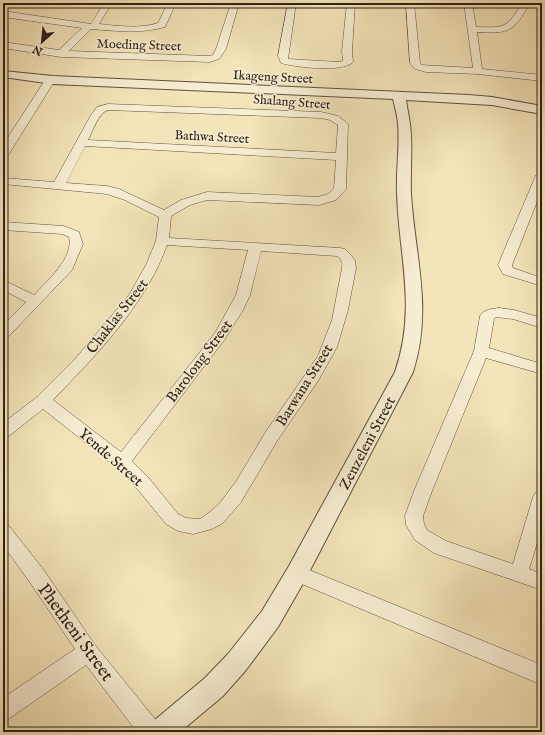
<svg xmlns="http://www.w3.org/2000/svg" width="545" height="735" font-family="'IM FELL English',serif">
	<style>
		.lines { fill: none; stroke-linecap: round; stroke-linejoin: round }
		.minor-casing { stroke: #60513f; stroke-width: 1 }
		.tertiary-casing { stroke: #60513f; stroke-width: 2 }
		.minor { fill: #f7edd2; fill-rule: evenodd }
		.tertiary { fill: #f7edd2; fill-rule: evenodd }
		.labels { text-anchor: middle; stroke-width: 3; stroke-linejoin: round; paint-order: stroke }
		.far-street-label { font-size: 13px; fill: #2f2016; stroke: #f7edd2 }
		.street-label { font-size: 15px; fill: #2f2016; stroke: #f7edd2 }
		.near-street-label { font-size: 18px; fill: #2f2016; stroke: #f7edd2 }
	</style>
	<rect width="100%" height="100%" fill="#f3e4b9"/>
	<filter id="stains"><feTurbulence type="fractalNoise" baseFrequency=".005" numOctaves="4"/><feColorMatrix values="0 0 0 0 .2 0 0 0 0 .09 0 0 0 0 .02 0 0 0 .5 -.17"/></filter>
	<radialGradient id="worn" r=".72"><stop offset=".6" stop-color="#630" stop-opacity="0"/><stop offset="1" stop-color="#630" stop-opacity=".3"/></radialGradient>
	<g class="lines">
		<defs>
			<g id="minor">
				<path d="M 104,3 L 112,3 L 99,24 C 119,26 140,29 158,23 L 168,3 L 176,3 L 165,27 C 141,34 116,31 91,29 L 69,51 L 209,56 L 213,55 L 216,49 L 231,3 L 239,3 L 226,49 L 219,59 L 210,62 L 61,57 L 3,48 L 3,42 L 59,50 L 82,28 L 3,17 L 3,11 L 91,24 Z"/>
				<path d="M 288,3 L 296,3 L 288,59 L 339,62 L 343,61 L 342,51 L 347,3 L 355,3 L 352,51 L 353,62 C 343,73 294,67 281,63 L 278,56 Z"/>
				<path d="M 406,3 L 414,3 L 420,63 L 421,65 L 473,68 L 464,3 L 472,3 L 476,27 C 505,28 507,28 522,3 L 530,3 C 514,31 510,34 477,32 L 482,69 L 542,75 L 542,81 L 478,74 L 426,72 L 415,69 L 410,63 Z"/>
				<polygon points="50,77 55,80 9,154 3,157 3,145 45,80"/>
				<path d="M 108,104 L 321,112 L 338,116 L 348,124 L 346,189 L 336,200 L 319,205 L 207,200 L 190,205 L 171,216 L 169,238 L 340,248 L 345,249 L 351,255 L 355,261 L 356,268 L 348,310 L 337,347 L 318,381 L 277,441 L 241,502 L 223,523 L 212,529 L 193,534 L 178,531 L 166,524 L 135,486 L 116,467 L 43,409 L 9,436 L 3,438 L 3,423 L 37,397 L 75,359 L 129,295 L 146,265 L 156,241 L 159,217 L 125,200 L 107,194 L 3,184 L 3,178 L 54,182 L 91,115 L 97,107 ZM 108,110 L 321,118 L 330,120 L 338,125 L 336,153 L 88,140 C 93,131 98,113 108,110 ZM 85,146 L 336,160 L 334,188 L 328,194 L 318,197 L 207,192 L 181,200 L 164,210 L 119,189 L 107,186 L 66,183 ZM 167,245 L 248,250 L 236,295 L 215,333 L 121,452 L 53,400 C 97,354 145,306 167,245 ZM 261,251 L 337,256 C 342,259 343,263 342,268 L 332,320 L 318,356 L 265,433 L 237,480 L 220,503 L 210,512 L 200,519 L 186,518 L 178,514 L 147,476 L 132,461 L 225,339 L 243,310 L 250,295 Z"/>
				<polygon points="542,172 542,189 512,265 513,268 542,278 542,286 503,274 498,265 536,175 538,173"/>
				<path d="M 3,222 L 64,226 L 79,232 L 83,244 L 72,270 L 8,337 L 3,339 L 3,325 L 26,302 L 3,290 L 3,280 L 34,295 C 47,281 74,258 69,237 L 62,234 L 3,230 Z"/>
				<path d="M 499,308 L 514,310 L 542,318 L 542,328 L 513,319 L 496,317 L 494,319 L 489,348 L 542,364 L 542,374 L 486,358 L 432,491 L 423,516 L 424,524 L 427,530 L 446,541 L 513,564 L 533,497 L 536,492 L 542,490 L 542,527 L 529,569 L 542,574 L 542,590 L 434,553 L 415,540 L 406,525 L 405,516 L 414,491 L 474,351 L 480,316 C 484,309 492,309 499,308 Z"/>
				<polygon points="3,523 9,526 43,569 95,645 159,724 162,732 137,732 86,665 10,718 3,722 3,698 75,649 29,581 3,545"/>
				<polygon points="297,565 542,665 542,685 290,579 288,573 290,567"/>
			</g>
			<path id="tertiary" d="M 3,71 L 53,76 L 469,95 L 492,97 L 542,106 L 542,114 L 492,105 L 406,100 C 407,108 409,116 410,124 C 413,147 410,171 411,194 C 415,257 433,309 413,372 L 305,580 L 278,627 L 246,670 L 223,696 L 180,732 L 147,732 L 151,723 L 205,678 L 228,654 L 262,611 L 289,566 L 395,372 C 417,308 399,257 397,194 C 396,170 400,146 398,123 C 397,115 395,107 393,99 L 53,84 L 3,77 Z"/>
		</defs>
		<use href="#minor" class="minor-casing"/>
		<use href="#tertiary" class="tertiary-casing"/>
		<use href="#minor" class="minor"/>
		<use href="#tertiary" class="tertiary"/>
	</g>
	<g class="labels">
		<g class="far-street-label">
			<text transform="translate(139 44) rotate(2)" y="5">Moeding Street</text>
			<text transform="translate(273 76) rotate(3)" y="5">Ikageng Street</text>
			<text transform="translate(292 101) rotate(4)" y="5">Shalang Street</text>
			<text transform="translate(212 136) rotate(3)" y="5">Bathwa Street</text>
		</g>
		<g class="street-label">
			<text transform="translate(117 316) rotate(-52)" y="5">Chaklas Street</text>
			<text transform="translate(199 361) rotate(-53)" y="5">Barolong Street</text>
			<text transform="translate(304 385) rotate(-58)" y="5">Barwana Street</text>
			<text transform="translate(367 443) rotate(-62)" y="5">Zenzeleni Street</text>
			<text transform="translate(111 457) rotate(41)" y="5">Yende Street</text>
		</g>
		<g class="near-street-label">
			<text transform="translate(76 632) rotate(54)" y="6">Phetheni Street</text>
		</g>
	</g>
	<rect width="545" height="735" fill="none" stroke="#f3e4b9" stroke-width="16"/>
	<rect x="4" y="4" width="537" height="727" fill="none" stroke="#2f2016" stroke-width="2"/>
	<rect x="8" y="8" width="529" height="719" fill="none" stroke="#2f2016"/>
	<g transform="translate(42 42) rotate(207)" stroke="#f7edd2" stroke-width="3" paint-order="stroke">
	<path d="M0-3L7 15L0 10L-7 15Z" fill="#2f2016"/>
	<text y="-6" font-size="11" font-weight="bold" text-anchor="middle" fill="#2f2016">N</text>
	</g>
	<rect width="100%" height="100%" filter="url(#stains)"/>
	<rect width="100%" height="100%" fill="url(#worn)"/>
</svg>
